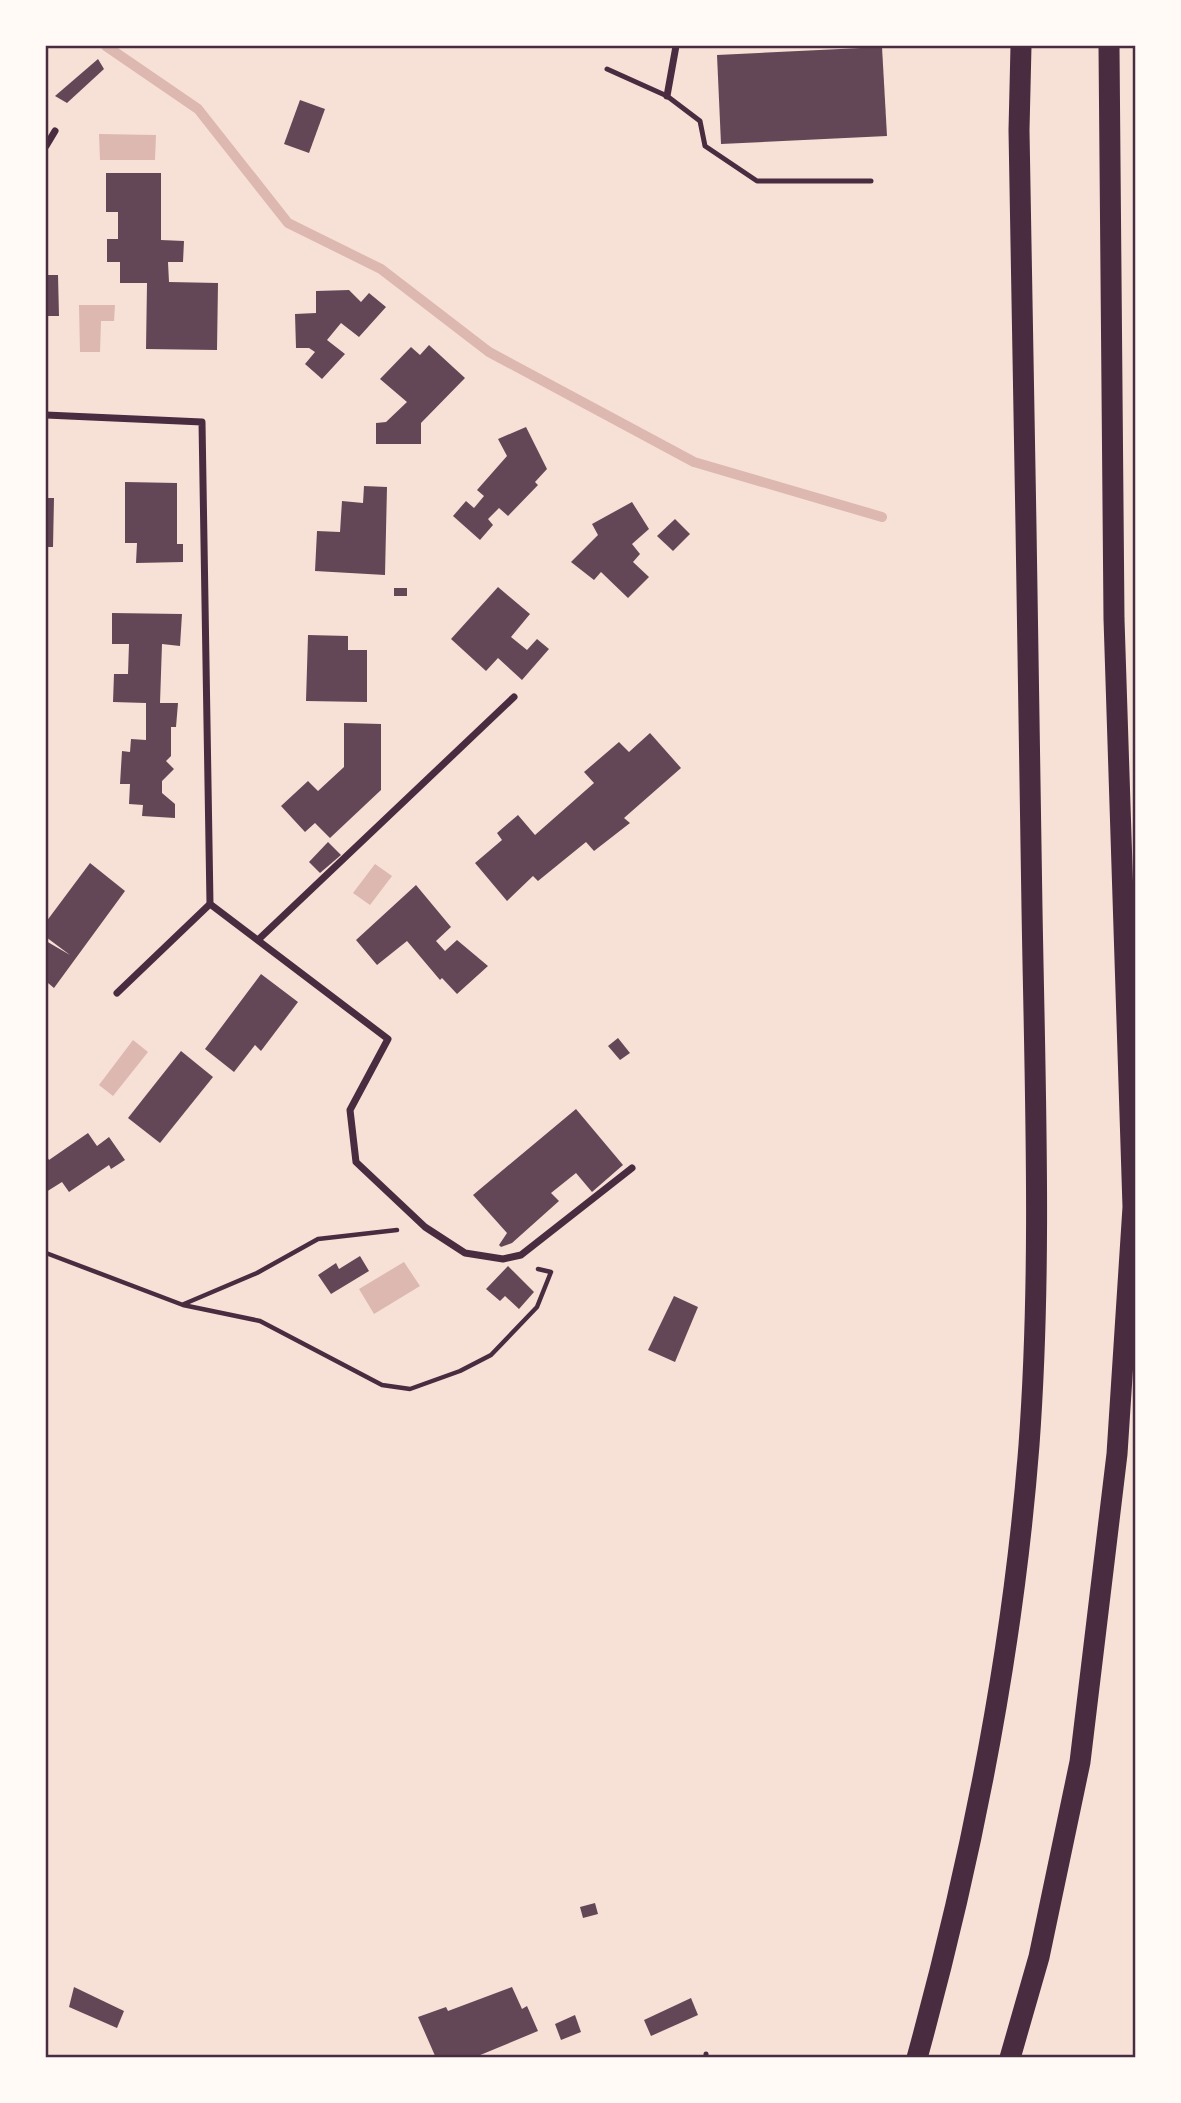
<svg xmlns="http://www.w3.org/2000/svg" width="1181" height="2103" font-family="Figtree,sans-serif">
	<style>
		.water { fill: #dcb8b0 }
		.lines { fill: none; stroke-linecap: round; stroke-linejoin: round }
		.stream { stroke: #dcb8b0; stroke-width: 10 }
		.building { fill: #644757 }
		.path { stroke: #4a2c40; stroke-width: 4.5 }
		.service { stroke: #4a2c40; stroke-width: 5 }
		.minor { stroke: #4a2c40; stroke-width: 7 }
		.motorway { stroke: #4a2c40; stroke-width: 21 }
		.neatline { fill: none; stroke: #4a2c40; stroke-width: 2.5 }
	</style>
	<rect width="100%" height="100%" fill="#f7e1d7"/>
	<g class="water">
		<polygon points="99,134 156,135 155,160 100,160"/>
		<polygon points="79,305 115,305 114,321 101,321 100,352 80,352"/>
		<polygon points="375,864 392,876 370,905 353,893"/>
		<polygon points="133,1040 148,1052 113,1096 99,1085"/>
		<polygon points="404,1262 420,1286 374,1314 359,1289"/>
	</g>
	<g class="lines">
		<polyline class="stream" points="106,46 198,109 288,223 381,269 489,352 694,462 882,517"/>
	</g>
	<g class="building">
		<polygon points="882,47 887,136 721,144 717,55"/>
		<polygon points="98,59 104,69 67,103 55,96"/>
		<polygon points="300,100 325,109 309,153 284,144"/>
		<polygon points="106,173 161,173 161,240 184,241 183,262 168,262 169,282 218,283 217,350 146,349 147,283 120,283 120,262 107,262 107,239 118,239 118,212 106,212"/>
		<polygon points="46,275 58,275 59,316 46,316"/>
		<polygon points="349,290 361,302 369,293 386,307 359,337 341,323 327,340 345,354 322,379 305,364 315,352 309,348 296,348 295,314 316,313 316,291"/>
		<polygon points="429,345 465,378 421,423 421,444 376,444 376,423 386,422 407,402 380,379 411,347 420,355"/>
		<polygon points="526,427 547,469 535,482 538,485 508,516 499,508 488,519 493,525 480,540 453,516 466,501 474,508 484,496 477,490 507,456 498,439"/>
		<polygon points="125,482 177,483 177,544 183,544 183,562 136,563 137,543 125,543"/>
		<polygon points="364,486 387,487 385,575 315,571 317,531 340,532 342,501 363,503"/>
		<polygon points="46,498 54,498 53,547 46,547"/>
		<polygon points="632,502 649,529 632,544 640,554 633,562 649,577 628,598 601,572 594,580 571,562 598,535 592,524"/>
		<polygon points="675,519 690,534 673,551 657,536"/>
		<polygon points="498,587 530,614 511,637 527,650 537,639 549,649 522,680 498,658 486,671 451,639"/>
		<rect x="394" y="588" width="13" height="8"/>
		<polygon points="112,613 182,614 180,646 162,644 160,703 178,703 176,727 171,727 171,756 166,761 174,769 162,781 162,793 175,804 175,818 142,816 143,805 129,804 130,784 120,784 122,751 130,752 131,739 146,740 146,703 113,702 114,674 128,674 129,644 112,644"/>
		<polygon points="308,635 348,636 348,650 367,650 367,702 306,701"/>
		<polygon points="344,723 381,724 381,790 330,838 315,823 305,832 281,806 308,781 318,791 344,767"/>
		<polygon points="650,733 681,768 624,818 630,823 594,851 586,842 538,881 533,876 507,901 475,863 502,840 497,833 518,815 535,835 594,783 584,772 619,742 629,752"/>
		<polygon points="328,842 341,855 320,873 309,862"/>
		<polygon points="90,863 125,891 54,988 48,983 46,987 46,941 70,955 46,937 46,922"/>
		<polygon points="416,885 451,927 436,941 445,951 457,940 488,966 457,994 442,978 440,980 407,941 377,965 356,940"/>
		<polygon points="261,974 298,1002 261,1051 255,1045 234,1072 205,1049"/>
		<polygon points="618,1038 630,1053 620,1060 608,1046"/>
		<polygon points="181,1051 213,1077 160,1143 128,1118"/>
		<polygon points="576,1109 623,1165 592,1192 576,1173 551,1193 559,1201 512,1243 501,1247 499,1245 507,1233 473,1195"/>
		<polygon points="88,1133 97,1146 109,1137 125,1160 111,1169 109,1165 69,1192 62,1182 46,1192 46,1155 49,1160"/>
		<polygon points="360,1256 369,1271 331,1294 318,1275 336,1263 339,1269"/>
		<polygon points="508,1266 534,1292 519,1309 505,1296 500,1301 486,1289"/>
		<polygon points="674,1296 698,1307 675,1362 648,1350"/>
		<polygon points="595,1903 598,1914 583,1918 580,1907"/>
		<polygon points="74,1987 124,2011 117,2028 69,2007"/>
		<polygon points="512,1987 522,2009 527,2006 538,2031 473,2058 436,2058 418,2017 446,2007 448,2011"/>
		<polygon points="691,1998 698,2015 651,2036 644,2020"/>
		<polygon points="575,2015 581,2032 561,2040 555,2024"/>
	</g>
	<g class="lines">
		<g class="path">
			<polyline points="46,1253 183,1305 260,1321 382,1385 410,1389 460,1371 491,1355 537,1307 551,1272 538,1269"/>
			<polyline points="184,1304 257,1273 318,1239 397,1230"/>
		</g>
		<g class="service">
			<polyline points="607,69 667,96 700,121 705,146 757,181 871,181"/>
			<polyline points="706,2058 706,2054"/>
		</g>
		<g class="minor">
			<polyline points="667,96 676,46"/>
			<polyline points="46,146 55,131"/>
			<polyline points="46,415 202,422 210,904 388,1039 350,1110 356,1162 425,1227 465,1253 503,1259 521,1255 632,1168"/>
			<polyline points="259,939 514,697"/>
			<polyline points="117,993 210,904"/>
		</g>
		<g class="motorway">
			<path d="M 917,2058 C 972,1858 1013,1652 1029,1445 C 1042,1267 1035,1088 1032,909 C 1028,649 1024,390 1019,130 L 1021,46"/>
			<polyline points="1010,2058 1039,1957 1080,1762 1117,1454 1133,1207 1114,619 1109,46"/>
		</g>
	</g>
	<rect width="1181" height="2103" fill="none" stroke="#fffaf5" stroke-width="94"/>
	<rect x="47" y="47" width="1087" height="2009" class="neatline"/>
</svg>
